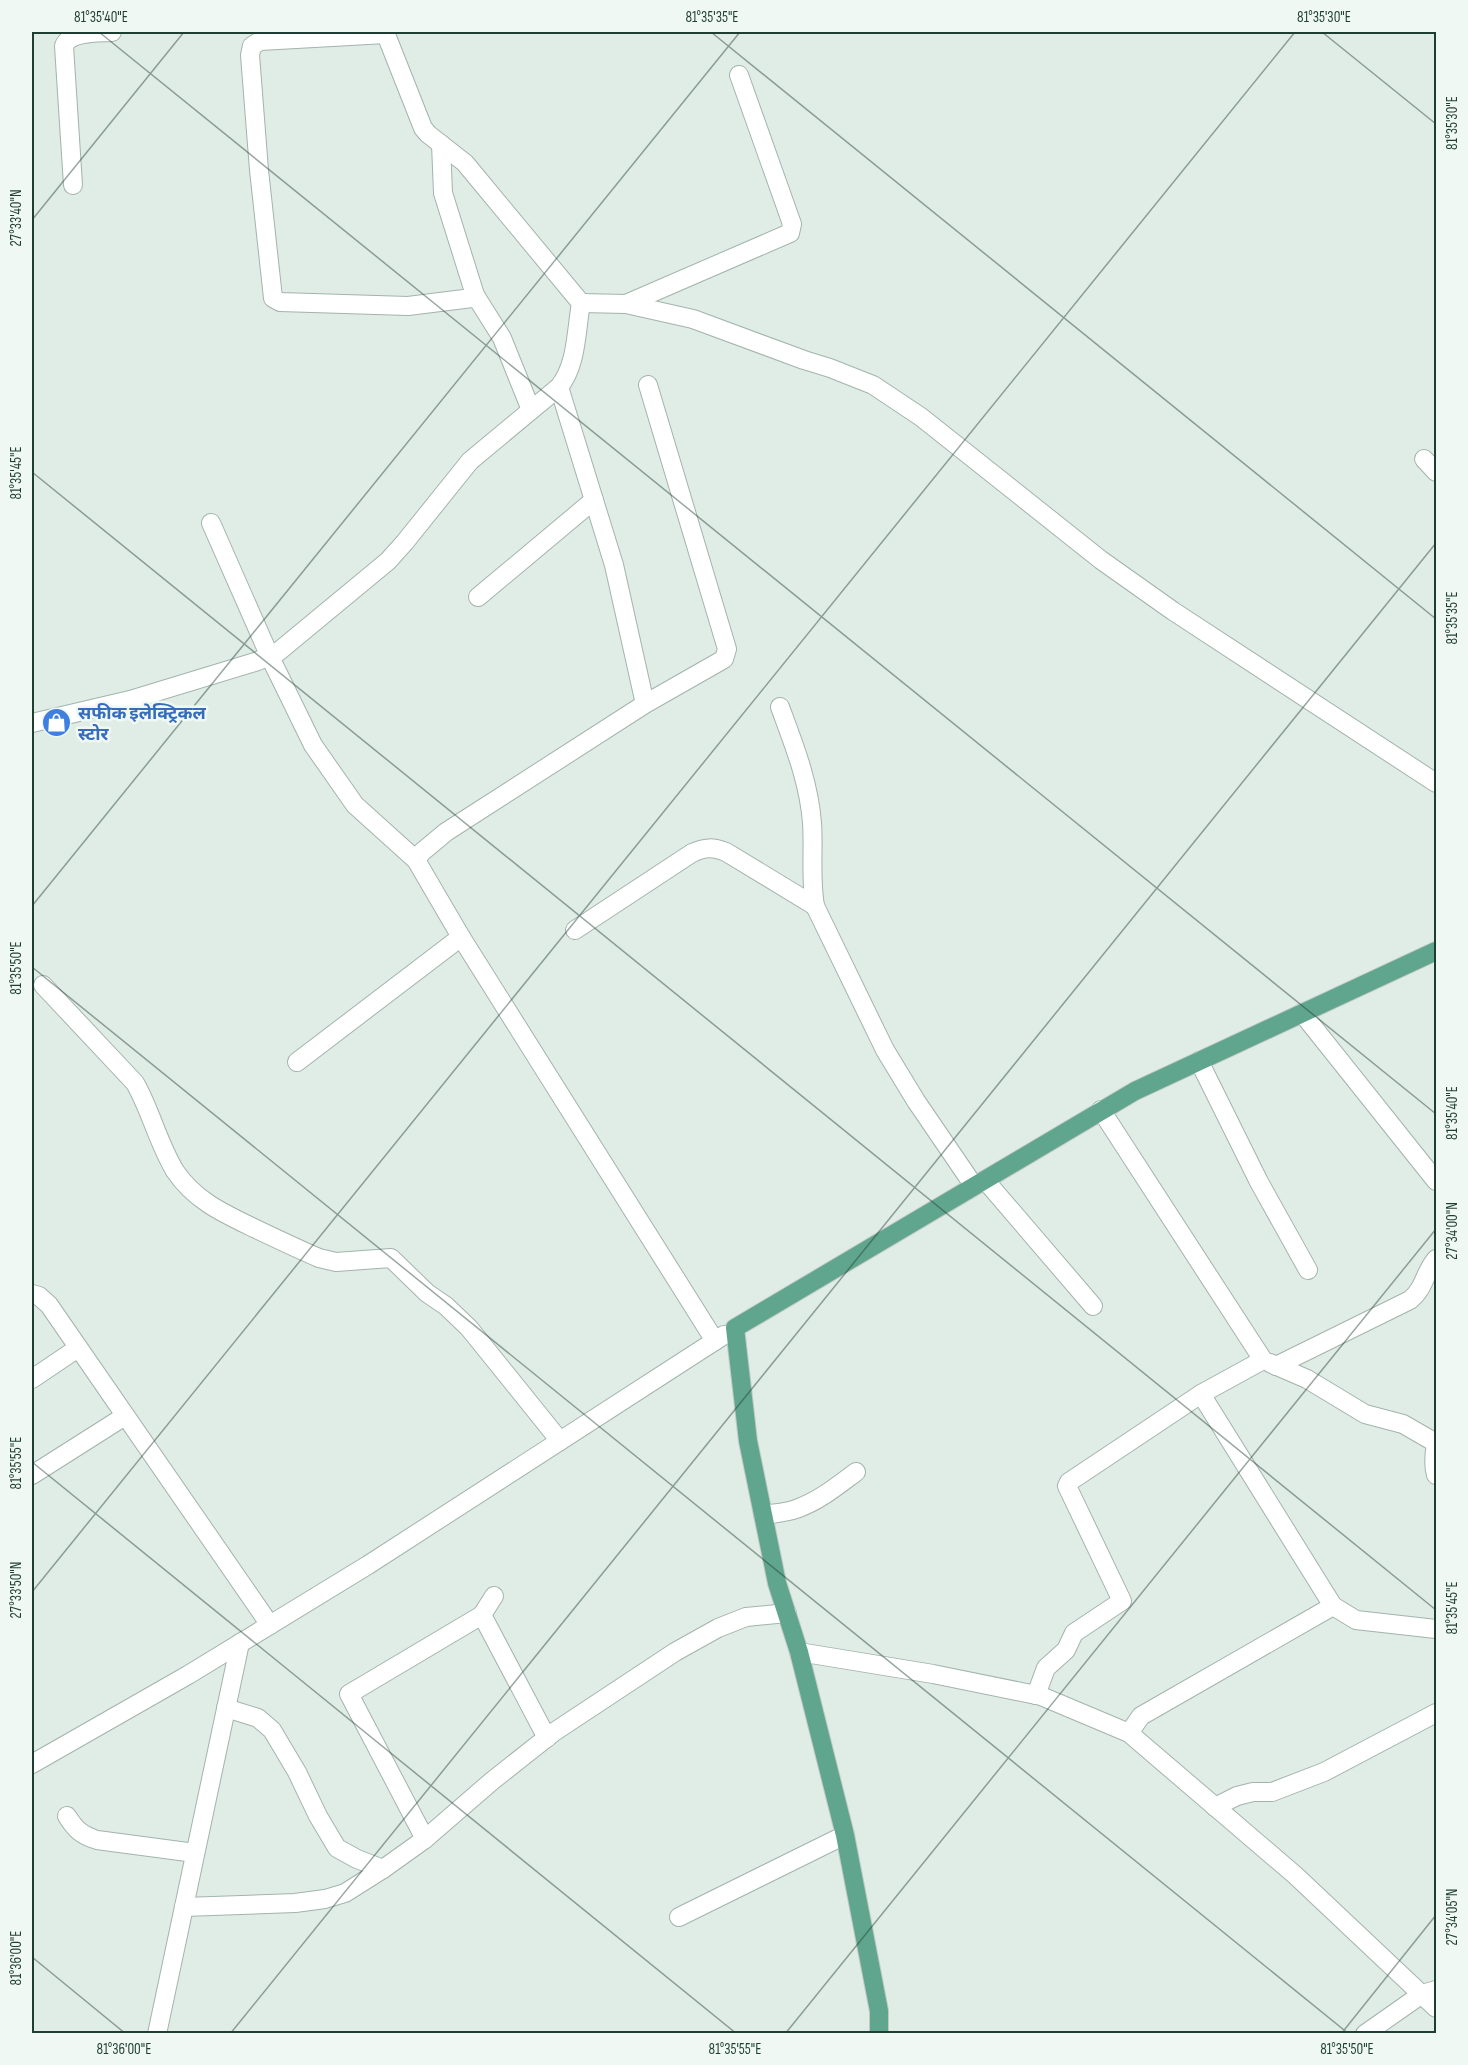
<svg xmlns="http://www.w3.org/2000/svg" width="1468" height="2065" font-family="'Sofia Sans Condensed','Noto Sans Devanagari',sans-serif">
	<style>
		.lines { fill: none; stroke-linecap: round; stroke-linejoin: round }
		.minor-casing { stroke: #a2b4ad; stroke-width: 20 }
		.major-casing { stroke: #c0c9c6; stroke-width: 20 }
		.minor { stroke: #fff; stroke-width: 18 }
		.major { stroke: #60a68e; stroke-width: 18 }
		.ticks { fill: none; stroke: #1f3e33; stroke-width: 1.5; stroke-opacity: 0.45 }
		.labels { text-anchor: middle; stroke-width: 5; stroke-linejoin: round; paint-order: stroke }
		.shop-label { font-size: 18px; font-weight: bold; fill: #366cbe; stroke: #f0f8f4; text-anchor: start }
		.neatline { fill: none; stroke: #1f3e33; stroke-width: 2 }
		.ticks-label { font-size: 15px; text-anchor: middle; fill: #1f3e33 }
	</style>
	<rect width="100%" height="100%" fill="#e0ece6"/>
	<g class="lines">
		<defs>
			<g id="minor">
				<polyline points="386,34 260,41 252,46 250,55 259,170 273,298 280,302 408,306 472,298 475,295 443,193 441,144"/>
				<path d="M 73,185 L 64,46 C 70,31 98,33 112,32"/>
				<polyline points="475,295 502,338 531,410"/>
				<polyline points="581,303 626,304 790,233 792,224 739,75"/>
				<polyline points="626,304 693,319 804,360 830,368 873,385 921,417 1101,560 1173,611 1436,783"/>
				<polyline points="648,385 727,649 724,659 645,704 446,832 422,852 416,860 461,937 715,1341"/>
				<polyline points="559,387 614,565 645,704"/>
				<polyline points="1424,459 1436,472"/>
				<polyline points="211,523 270,657 313,745 355,805 416,860"/>
				<polyline points="478,597 594,500"/>
				<path d="M 780,707 C 794,745 809,782 812,823 C 814,851 810,878 815,906 L 885,1050 L 916,1101 L 974,1186"/>
				<path d="M 32,723 L 130,700 L 258,661 L 278,652 L 388,561 L 405,542 L 470,461 L 559,387 C 577,365 576,331 581,303 L 465,163 L 428,134 L 423,128 L 385,32"/>
				<path d="M 575,930 L 692,853 C 705,847 713,847 726,852 L 815,906"/>
				<path d="M 43,985 L 135,1083 C 151,1111 158,1143 175,1171 C 195,1201 225,1214 256,1229 C 277,1239 298,1249 319,1258 L 336,1262 L 391,1258 L 427,1293 L 446,1306 L 469,1328 L 560,1441"/>
				<polyline points="1302,1013 1436,1181"/>
				<polyline points="1199,1061 1259,1182 1308,1270"/>
				<polyline points="297,1062 461,937"/>
				<polyline points="985,1180 1093,1306"/>
				<polyline points="32,1294 39,1296 49,1305 270,1625"/>
				<polyline points="1270,1363 1307,1379 1365,1414 1403,1424 1436,1443"/>
				<path d="M 1276,1366 L 1410,1300 C 1425,1288 1424,1273 1436,1259"/>
				<polyline points="32,1379 78,1348"/>
				<path d="M 1436,1444 C 1434,1455 1433,1465 1436,1475"/>
				<polyline points="32,1475 125,1416"/>
				<path d="M 763,1515 C 774,1513 786,1513 796,1509 C 819,1501 837,1486 856,1472"/>
				<polyline points="1333,1606 1356,1620 1436,1629"/>
				<polyline points="482,1615 494,1596"/>
				<polyline points="799,1652 933,1674 1041,1696 1129,1733 1295,1875 1436,2008"/>
				<polyline points="1036,1695 1046,1668 1066,1650 1074,1633 1122,1601 1067,1486 1069,1482 1201,1394 1263,1360 1101,1110"/>
				<polyline points="226,1708 258,1718 272,1730 297,1772 318,1816 337,1848 357,1859 383,1869"/>
				<polyline points="1129,1733 1141,1716 1333,1606 1201,1394"/>
				<polyline points="32,1764 188,1675 368,1565 724,1335"/>
				<polyline points="1215,1807 1237,1796 1253,1792 1272,1792 1324,1772 1436,1713"/>
				<path d="M 67,1816 C 75,1829 81,1835 97,1840 L 195,1853"/>
				<polyline points="425,1839 349,1694 482,1615 547,1738"/>
				<polyline points="184,1907 295,1903 325,1899 345,1893 383,1869 425,1839 492,1781 554,1732 675,1652 718,1628 746,1617 787,1613"/>
				<polyline points="679,1917 845,1835"/>
				<polyline points="157,2034 240,1643"/>
				<polyline points="1365,2034 1422,1994 1436,1990"/>
			</g>
			<polyline id="major" points="879,2034 879,2011 845,1835 799,1652 777,1583 748,1441 735,1328 1135,1091 1436,951"/>
		</defs>
		<use href="#minor" class="minor-casing"/>
		<use href="#major" class="major-casing"/>
		<use href="#minor" class="minor"/>
		<use href="#major" class="major"/>
	</g>
	<path class="ticks" d="M 99,32 L 1436,1114M 711,32 L 1436,619M 1322,32 L 1436,124M 32,220 L 184,32M 32,472 L 1436,1610M 32,906 L 740,32M 32,967 L 1349,2034M 32,1462 L 737,2034M 32,1592 L 1295,32M 32,1957 L 126,2034M 230,2034 L 1436,543M 785,2034 L 1436,1229M 1341,2034 L 1436,1915"/>
	<defs>
		<symbol id="shop-disc" viewBox="-11 -11 22 22"><circle r="9.5" fill="#3f7fe0" stroke="#f0f8f4"/><path d="M-5-2.5h2.3a2.7 3.5 0 0 1 5.4 0H5L5.5 6h-11ZM-1.5-2.5h3a1.5 2.3 0 0 0-3 0Z" fill="#fff"/></symbol>
	</defs>
	<g fill-rule="evenodd">
		<use href="#shop-disc" x="40" y="706" width="33" height="33"/>
	</g>
	<g class="labels">
		<g class="shop-label">
			<text x="78" y="719">सफीक इलेक्ट्रिकल<tspan x="78" dy="21">स्टोर</tspan></text>
		</g>
	</g>
	<rect width="1468" height="2065" fill="none" stroke="#f0f8f4" stroke-width="66"/>
	<rect x="33" y="33" width="1402" height="1999" class="neatline"/>
	<g class="ticks-label">
		<text x="101" y="22">81°35'40"E</text>
		<text x="712" y="22">81°35'35"E</text>
		<text x="1324" y="22">81°35'30"E</text>
		<text transform="translate(1452 123) rotate(-90)" y="5">81°35'30"E</text>
		<text transform="translate(16 218) rotate(-90)" y="5">27°33'40"N</text>
		<text transform="translate(16 473) rotate(-90)" y="5">81°35'45"E</text>
		<text transform="translate(1452 618) rotate(-90)" y="5">81°35'35"E</text>
		<text transform="translate(16 968) rotate(-90)" y="5">81°35'50"E</text>
		<text transform="translate(1452 1113) rotate(-90)" y="5">81°35'40"E</text>
		<text transform="translate(1452 1231) rotate(-90)" y="5">27°34'00"N</text>
		<text transform="translate(16 1463) rotate(-90)" y="5">81°35'55"E</text>
		<text transform="translate(16 1590) rotate(-90)" y="5">27°33'50"N</text>
		<text transform="translate(1452 1608) rotate(-90)" y="5">81°35'45"E</text>
		<text transform="translate(1452 1917) rotate(-90)" y="5">27°34'05"N</text>
		<text transform="translate(16 1958) rotate(-90)" y="5">81°36'00"E</text>
		<text x="124" y="2054">81°36'00"E</text>
		<text x="735" y="2054">81°35'55"E</text>
		<text x="1347" y="2054">81°35'50"E</text>
	</g>
</svg>
